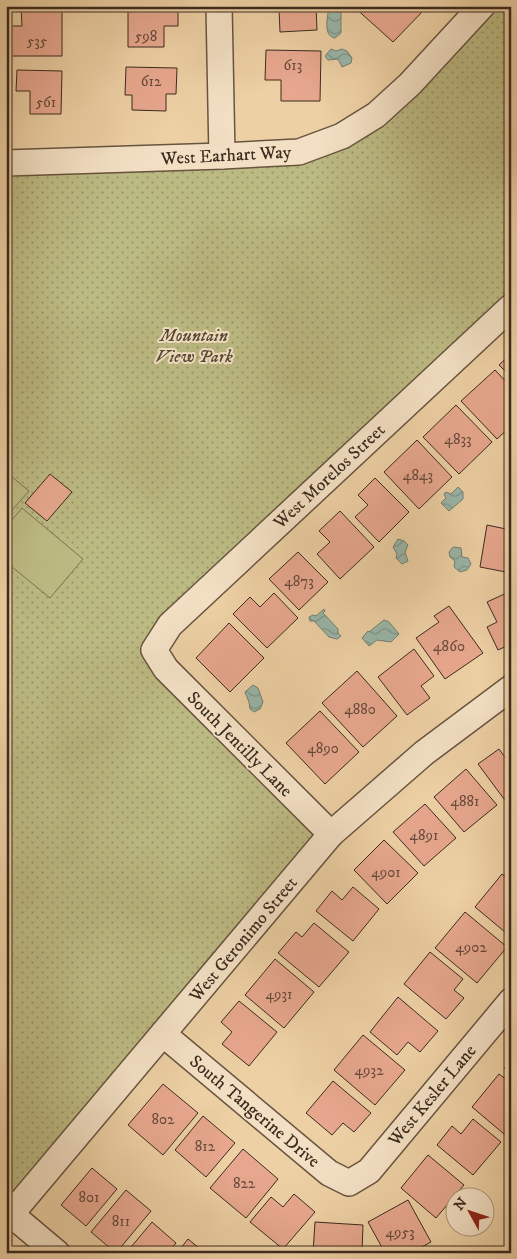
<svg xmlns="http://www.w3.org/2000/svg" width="517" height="1259" font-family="'IM FELL DW Pica',serif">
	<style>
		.park { fill: url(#park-dots); stroke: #7c7251 }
		.pitch { fill: #bcba83; stroke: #7c7251 }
		.water { fill: url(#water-waves); stroke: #747e72 }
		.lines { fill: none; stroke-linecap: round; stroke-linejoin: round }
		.stream { stroke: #747e72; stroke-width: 5.5 }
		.building { fill: #e7a78e; stroke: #3c2b1f }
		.minor-casing { stroke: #685440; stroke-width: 28 }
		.minor { stroke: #f3e0c4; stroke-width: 25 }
		.labels { text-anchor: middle; stroke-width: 4; stroke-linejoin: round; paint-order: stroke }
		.number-label { font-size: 15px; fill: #674a3b }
		.street-label { font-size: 18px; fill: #3c2b1f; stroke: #f3e0c4 }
		.park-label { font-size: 18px; font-style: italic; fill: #564833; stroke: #f3e0c4 }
	</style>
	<defs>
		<pattern id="park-dots" width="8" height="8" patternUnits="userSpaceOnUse" patternTransform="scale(1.25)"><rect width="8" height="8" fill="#bcba83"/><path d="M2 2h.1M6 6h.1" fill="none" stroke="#9a976b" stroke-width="1.8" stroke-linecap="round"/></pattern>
		<pattern id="water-waves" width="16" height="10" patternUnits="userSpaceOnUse" patternTransform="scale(1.25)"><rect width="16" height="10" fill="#99b6a9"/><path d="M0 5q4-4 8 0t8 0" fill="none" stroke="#7e9489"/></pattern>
	</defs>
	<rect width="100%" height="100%" fill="#edd0a4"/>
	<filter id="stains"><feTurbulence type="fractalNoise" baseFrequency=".004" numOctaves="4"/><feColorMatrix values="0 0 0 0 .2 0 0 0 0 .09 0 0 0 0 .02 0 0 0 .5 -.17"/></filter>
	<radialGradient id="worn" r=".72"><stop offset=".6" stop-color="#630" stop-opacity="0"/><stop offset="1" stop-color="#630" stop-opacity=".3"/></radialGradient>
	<polygon class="park" points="482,6 511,6 511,307 154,649 331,834 6,1210 6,163 222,156 342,136"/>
	<g class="pitch">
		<polygon points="6,472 29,491 6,517"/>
		<polygon points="22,508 83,559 50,598 6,562 6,527"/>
	</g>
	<g class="water">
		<path d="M 334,7 L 341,11 L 341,33 L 335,38 C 324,36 327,22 328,12 Z"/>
		<polygon points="331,49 336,51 342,49 347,51 352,58 351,63 342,67 338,59 328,60 325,56"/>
		<polygon points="458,487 463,492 463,499 449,511 441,503 446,498 444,494 446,492 451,494"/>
		<polygon points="398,539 404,541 408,545 405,552 408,561 402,564 396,558 397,554 393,547"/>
		<polygon points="453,547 461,548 462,557 468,558 471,564 467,570 460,572 454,567 455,561 450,557 449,552"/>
		<polygon points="324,609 325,611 323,613 338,629 338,633 341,636 337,639 329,637 314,621 310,621 309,617 313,615 316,616"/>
		<polygon points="384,620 389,622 399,634 391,642 377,640 369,646 362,638 368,631 369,632"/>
		<polygon points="253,685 258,688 263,702 260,709 254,712 250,709 249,702 245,692"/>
	</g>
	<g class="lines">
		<polyline class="stream" points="506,1253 511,1247"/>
	</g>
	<g class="building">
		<polygon points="21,6 62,6 62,56 11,56 11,26 22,26"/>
		<polygon points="128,6 178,6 178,26 164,26 164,47 128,47"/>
		<polygon points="263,6 316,6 317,30 280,32 279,9 263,10"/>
		<polygon points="353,6 424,6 426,8 393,42"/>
		<polygon points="266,50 321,51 320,101 281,101 281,80 265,80"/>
		<polygon points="126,67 177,68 176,94 166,94 166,111 132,110 132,95 125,95"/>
		<polygon points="17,70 62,71 61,114 30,114 30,91 16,91"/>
		<polygon points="511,354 511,377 499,365"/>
		<polygon points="495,370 511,387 511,426 497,439 461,401"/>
		<polygon points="456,405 492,442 459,474 423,437"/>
		<polygon points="417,440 452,477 419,509 384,472"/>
		<polygon points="50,474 72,492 47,521 25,503"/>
		<polygon points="375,478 409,512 379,542 355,517 368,505 358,495"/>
		<polygon points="340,511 374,547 340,579 317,554 330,542 319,531"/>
		<polygon points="487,525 511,530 511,573 480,567"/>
		<polygon points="298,552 328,582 299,610 269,579"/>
		<polygon points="511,591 511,644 498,650 487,627 497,622 487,602"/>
		<polygon points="274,593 298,618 267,648 233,614 250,597 260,607"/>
		<polygon points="449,606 483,653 445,679 416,638 439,622 434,616"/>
		<polygon points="229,623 264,658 230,692 196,658"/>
		<polygon points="414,649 434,676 421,686 430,698 407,715 378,677"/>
		<polygon points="357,671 397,716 363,747 322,703"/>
		<polygon points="320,711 359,752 325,784 286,743"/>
		<polygon points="499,749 507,760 511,757 511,800 507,803 478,764"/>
		<polygon points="466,769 497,805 464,832 434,797"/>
		<polygon points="425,804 456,838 424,866 393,832"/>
		<polygon points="384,840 418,873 387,904 354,870"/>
		<polygon points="502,874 511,882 511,937 475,907"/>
		<polygon points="353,887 379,909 353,941 316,911 332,891 342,900"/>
		<polygon points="465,912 507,947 477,983 435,948"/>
		<polygon points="314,923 349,952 319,987 278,953 296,932 302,937"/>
		<polygon points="430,952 463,979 454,990 464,998 446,1019 404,984"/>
		<polygon points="275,959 314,992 284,1028 245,995"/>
		<polygon points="398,997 438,1031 420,1052 408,1042 397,1055 370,1032"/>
		<polygon points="239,1001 277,1032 249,1066 222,1044 232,1032 221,1022"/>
		<polygon points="363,1035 405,1070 375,1105 334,1070"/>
		<polygon points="511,1059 511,1074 504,1068"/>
		<polygon points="499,1074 511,1083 510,1139 472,1107"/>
		<polygon points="333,1081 371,1113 354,1132 343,1123 332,1135 306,1113"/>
		<polygon points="163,1084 198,1113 163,1155 128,1125"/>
		<polygon points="203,1116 235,1143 206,1177 175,1150"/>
		<polygon points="473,1119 501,1142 473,1175 437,1145 452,1126 461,1134"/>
		<polygon points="243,1149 278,1179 246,1218 210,1188"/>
		<polygon points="428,1155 464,1185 436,1218 401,1188"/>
		<polygon points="92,1168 117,1189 86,1226 61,1205"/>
		<polygon points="126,1190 151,1211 116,1253 91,1232"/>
		<polygon points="294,1194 315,1212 283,1249 250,1222 271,1197 283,1207"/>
		<polygon points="408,1200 431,1242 411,1253 385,1253 368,1222"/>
		<polygon points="152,1222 176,1243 168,1253 126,1253"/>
		<polygon points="315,1222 363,1225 362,1253 313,1253"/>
		<polygon points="188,1239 205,1253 177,1253"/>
	</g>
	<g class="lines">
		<defs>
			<g id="minor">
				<polyline points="219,6 222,156"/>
				<polyline points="6,163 222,156 299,152 342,136 376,115 410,84 482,6"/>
				<polyline points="331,834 166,669 154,650 170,625 511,307"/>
				<polyline points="163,1034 329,1173 349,1183 369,1171 511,1001"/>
				<polyline points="6,1210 57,1253"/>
				<polyline points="6,1220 331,834 424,753 511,688"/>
			</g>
		</defs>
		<use href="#minor" class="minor-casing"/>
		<use href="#minor" class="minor"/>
	</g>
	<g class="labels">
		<g class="number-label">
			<text x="146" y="41">598</text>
			<text x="37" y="46">535</text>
			<text x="293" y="70">613</text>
			<text x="151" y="86">612</text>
			<text x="46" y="107">561</text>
			<text x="458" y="444">4833</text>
			<text x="418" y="480">4843</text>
			<text x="299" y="586">4873</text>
			<text x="449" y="651">4860</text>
			<text x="360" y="714">4880</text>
			<text x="323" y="753">4890</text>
			<text x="465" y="806">4881</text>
			<text x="424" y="840">4891</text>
			<text x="386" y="877">4901</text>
			<text x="471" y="952">4902</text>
			<text x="279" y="999">4931</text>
			<text x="369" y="1075">4932</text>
			<text x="163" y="1124">802</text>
			<text x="205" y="1151">812</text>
			<text x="244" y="1188">822</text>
			<text x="89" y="1202">801</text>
			<text x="121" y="1226">811</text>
			<text x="400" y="1237">4953</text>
		</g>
		<g class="street-label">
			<text transform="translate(226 155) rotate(-3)" y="6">West Earhart Way</text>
			<text transform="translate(329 476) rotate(-43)" y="6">West Morelos Street</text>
			<text transform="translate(240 744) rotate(45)" y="6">South Jentilly Lane</text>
			<text transform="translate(243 939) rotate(-50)" y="6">West Geronimo Street</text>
			<text transform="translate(432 1095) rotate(-50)" y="6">West Kesler Lane</text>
			<text transform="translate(255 1111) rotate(40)" y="6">South Tangerine Drive</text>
		</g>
		<g class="park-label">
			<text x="194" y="341">Mountain<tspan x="194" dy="21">View Park</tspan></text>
		</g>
	</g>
	<rect width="517" height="1259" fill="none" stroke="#edd0a4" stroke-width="25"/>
	<rect x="8" y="8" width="502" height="1244" fill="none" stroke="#3c2b1f" stroke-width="2.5"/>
	<rect x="12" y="12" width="492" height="1234" fill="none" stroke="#3c2b1f"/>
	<g transform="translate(470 1212) rotate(310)"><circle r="24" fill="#f3e0c4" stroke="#aa9882"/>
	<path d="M0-4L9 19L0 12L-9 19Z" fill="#8f2418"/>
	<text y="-8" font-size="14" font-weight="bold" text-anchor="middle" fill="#3c2b1f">N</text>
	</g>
	<rect width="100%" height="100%" filter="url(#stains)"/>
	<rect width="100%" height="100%" fill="url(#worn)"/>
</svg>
